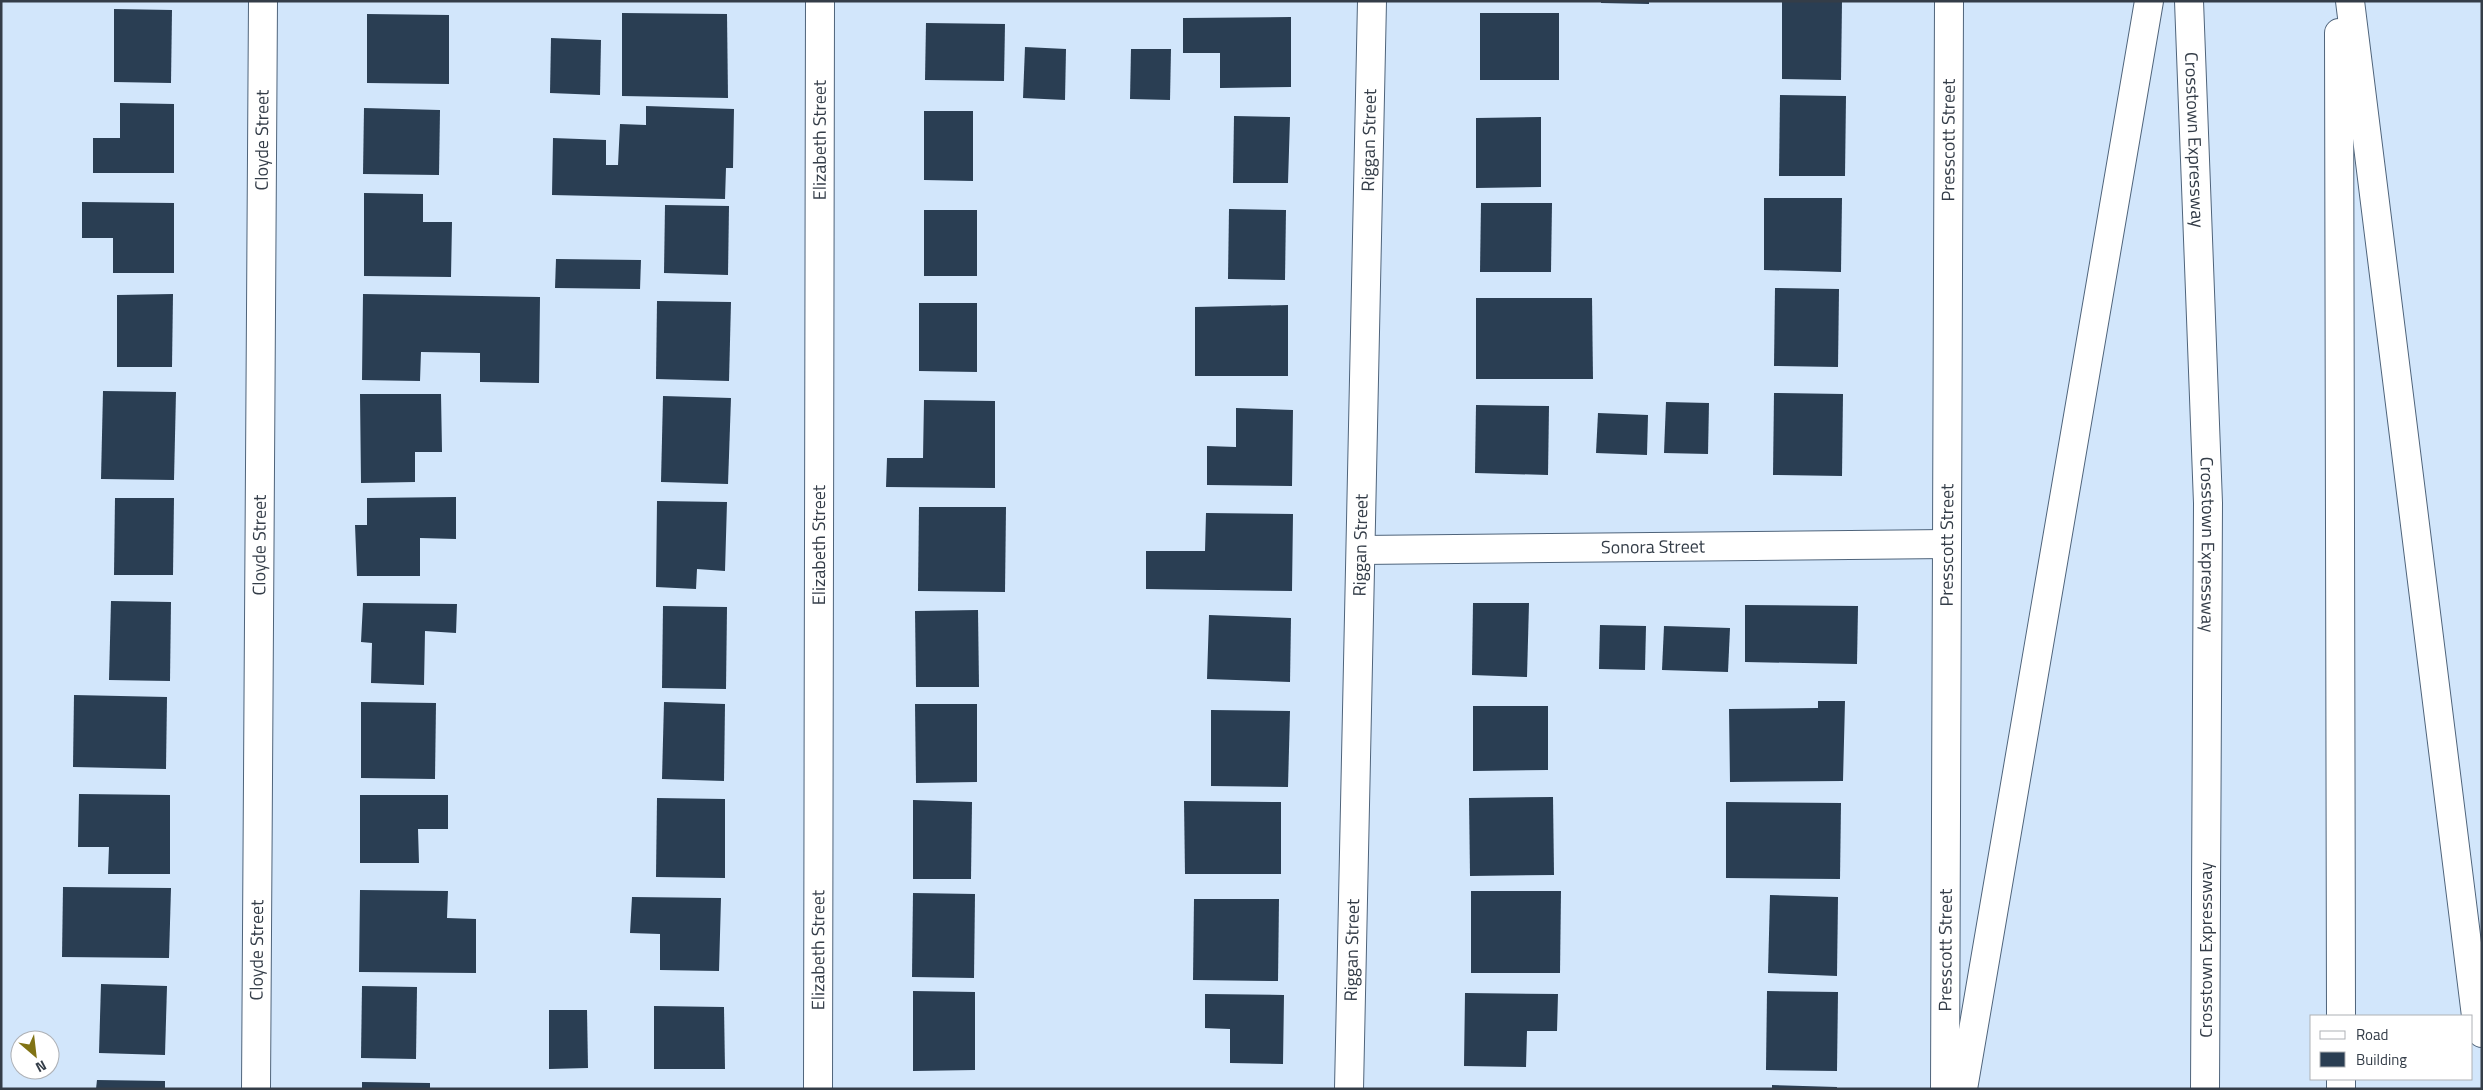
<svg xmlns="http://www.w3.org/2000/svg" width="2483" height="1090" font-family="'Titillium Web',sans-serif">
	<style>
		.building { fill: #2a3e53 }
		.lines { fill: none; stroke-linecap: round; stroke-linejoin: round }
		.minor-casing { stroke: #4f647b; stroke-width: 30 }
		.major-casing { stroke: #4f647b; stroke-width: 30 }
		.highway-casing { stroke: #4f647b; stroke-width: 30 }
		.minor { stroke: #fff; stroke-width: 28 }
		.major { stroke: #fff; stroke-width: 28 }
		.highway { stroke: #fff; stroke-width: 28 }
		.labels { text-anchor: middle; stroke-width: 5; stroke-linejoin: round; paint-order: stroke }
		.street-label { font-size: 18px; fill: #343d48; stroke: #fff }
	</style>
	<rect width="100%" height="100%" fill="#d2e6fb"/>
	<g class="building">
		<polygon points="1601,1 1649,1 1649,4 1601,3"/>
		<polygon points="1782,1 1842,1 1841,80 1782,79"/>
		<polygon points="114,9 172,10 171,83 114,82"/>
		<polygon points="622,13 727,14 728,98 622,96"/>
		<rect x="1480" y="13" width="79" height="67"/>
		<polygon points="367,14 449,15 449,84 367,83"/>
		<polygon points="1291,17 1291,87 1220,88 1220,53 1183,53 1183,18"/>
		<polygon points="926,23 1005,24 1004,81 925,80"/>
		<polygon points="551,38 601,40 600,95 550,93"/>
		<polygon points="1025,47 1066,49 1065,100 1023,98"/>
		<polygon points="1131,49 1171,49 1170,100 1130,99"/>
		<polygon points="1780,95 1846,96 1845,176 1779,176"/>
		<polygon points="120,103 174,104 174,173 93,173 93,138 120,138"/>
		<polygon points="646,106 734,109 733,168 726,168 725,199 552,195 553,138 606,140 606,165 618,165 620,124 646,125"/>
		<polygon points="364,108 440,110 439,175 363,174"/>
		<polygon points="924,111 973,111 973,181 924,180"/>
		<polygon points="1234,116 1290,117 1288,183 1233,183"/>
		<polygon points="1541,117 1541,187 1476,188 1476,118"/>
		<polygon points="364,193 423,194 423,222 452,222 451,277 364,276"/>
		<polygon points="1764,198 1842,198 1841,272 1764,270"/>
		<polygon points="82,202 174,203 174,273 113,273 113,238 82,238"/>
		<polygon points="1481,203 1552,203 1551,272 1480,272"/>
		<polygon points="665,205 729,206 728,275 664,273"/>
		<polygon points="1229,209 1286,210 1285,280 1228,279"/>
		<rect x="924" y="210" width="53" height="66"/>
		<polygon points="556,259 641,260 640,289 555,288"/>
		<polygon points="1775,288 1839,289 1838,367 1774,366"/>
		<polygon points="173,294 172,367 117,367 117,295"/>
		<polygon points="363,294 540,297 539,383 480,382 480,353 421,352 420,381 362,380"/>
		<polygon points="1476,298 1592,298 1593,379 1476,379"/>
		<polygon points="657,301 731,302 729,381 656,379"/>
		<polygon points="919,303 977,303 977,372 919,371"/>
		<polygon points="1288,305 1288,376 1195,376 1195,307"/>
		<polygon points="103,391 176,392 174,480 101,479"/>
		<polygon points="1774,393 1843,394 1842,476 1773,475"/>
		<polygon points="360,394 441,394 442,452 415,452 415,482 361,483"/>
		<polygon points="663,396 731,398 728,484 661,482"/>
		<polygon points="924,400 995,401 995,488 886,487 887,458 923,458"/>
		<polygon points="1666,402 1709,403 1708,454 1664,453"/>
		<polygon points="1476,405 1549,406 1548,475 1475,473"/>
		<polygon points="1236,408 1293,410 1292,486 1207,485 1207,446 1236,447"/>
		<polygon points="1598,413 1648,415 1647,455 1596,453"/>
		<polygon points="456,497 456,539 420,538 420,576 357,576 355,525 367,525 367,498"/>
		<polygon points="115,498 174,498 173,575 114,575"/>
		<polygon points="657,501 727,502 725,571 697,569 696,589 656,587"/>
		<polygon points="919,507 1006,507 1005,592 918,591"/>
		<polygon points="1206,513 1293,514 1292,591 1146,589 1146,551 1205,551"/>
		<polygon points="111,601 171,602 170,681 109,680"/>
		<polygon points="363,603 457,604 456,633 425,631 424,685 371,683 372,643 361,642"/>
		<polygon points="1473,603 1529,603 1527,677 1472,675"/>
		<polygon points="1745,605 1858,606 1857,664 1745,662"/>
		<polygon points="663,606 727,607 726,689 662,688"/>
		<polygon points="978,610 979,687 916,687 915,611"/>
		<polygon points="1209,615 1291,618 1290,682 1207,679"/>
		<polygon points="1600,625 1646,626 1645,670 1599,669"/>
		<polygon points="1664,626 1730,628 1728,672 1662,670"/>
		<polygon points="74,695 167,697 166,769 73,767"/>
		<polygon points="1818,701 1845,701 1843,781 1730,782 1729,709 1818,708"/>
		<polygon points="361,702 436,703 435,779 361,778"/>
		<polygon points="664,702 725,704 724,781 662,779"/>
		<polygon points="915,704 977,704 977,782 916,783"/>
		<polygon points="1473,706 1548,706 1548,770 1473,771"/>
		<polygon points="1211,710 1290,711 1288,787 1211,786"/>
		<polygon points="79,794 170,795 170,874 108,874 109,847 78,847"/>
		<polygon points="360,795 448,795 448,829 418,829 419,863 360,863"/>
		<polygon points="1553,797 1554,875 1470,876 1469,798"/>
		<polygon points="657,798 725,799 725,878 656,877"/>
		<polygon points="913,800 972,802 971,879 913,879"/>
		<polygon points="1184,801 1281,802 1281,874 1185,874"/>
		<polygon points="1726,802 1841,803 1840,879 1726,878"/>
		<polygon points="63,887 171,888 169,958 62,957"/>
		<polygon points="360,890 448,891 447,918 476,919 476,973 359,972"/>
		<polygon points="1471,891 1561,891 1560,973 1471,973"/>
		<polygon points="913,893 975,894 974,978 912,977"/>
		<polygon points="1770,895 1838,897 1837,976 1768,973"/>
		<polygon points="632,897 721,898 719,971 660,970 660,934 630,933"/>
		<polygon points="1194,899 1279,899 1278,981 1193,980"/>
		<polygon points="101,984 167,986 165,1055 99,1053"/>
		<polygon points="362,986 417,987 416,1059 361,1058"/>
		<polygon points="913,991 975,992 975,1070 913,1071"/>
		<polygon points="1767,991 1838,992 1837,1071 1766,1070"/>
		<polygon points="1465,993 1558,994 1557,1031 1527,1031 1526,1067 1464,1066"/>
		<polygon points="1205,994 1284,995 1283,1064 1230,1063 1230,1029 1205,1028"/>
		<polygon points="654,1006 724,1007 725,1069 654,1069"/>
		<polygon points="549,1010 587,1010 588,1068 549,1069"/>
		<polygon points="97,1080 165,1081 165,1089 96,1089"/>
		<polygon points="362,1082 430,1083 430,1089 362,1089"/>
		<polygon points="1772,1085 1837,1087 1837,1089 1772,1089"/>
	</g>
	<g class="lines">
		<defs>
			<g id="minor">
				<path id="s1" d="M 1361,550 L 1946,544"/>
				<path id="s2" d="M 256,1089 L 263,1"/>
				<path id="s3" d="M 818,1089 L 820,1"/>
				<path id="s4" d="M 1349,1089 L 1372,1"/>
			</g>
			<g id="major">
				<path id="s5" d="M 1945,1089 L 1949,1"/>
			</g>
			<g id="highway">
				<path id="s6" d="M 2189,1 L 2208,503 L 2205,1089"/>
				<polyline points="2350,1 2476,1016 2482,1033"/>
				<polyline points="2339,33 2341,1016"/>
				<polyline points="2341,1079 2341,1089"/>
				<polyline points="1963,1089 2149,1"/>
			</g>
		</defs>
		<use href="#minor" class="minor-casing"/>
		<use href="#major" class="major-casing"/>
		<use href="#highway" class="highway-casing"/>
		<use href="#minor" class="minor"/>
		<use href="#major" class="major"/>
		<use href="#highway" class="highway"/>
	</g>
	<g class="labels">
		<g class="street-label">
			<text dy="6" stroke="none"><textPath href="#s2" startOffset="949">Cloyde Street</textPath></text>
			<text dy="6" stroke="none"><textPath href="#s3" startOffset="949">Elizabeth Street</textPath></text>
			<text dy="6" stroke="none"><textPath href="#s4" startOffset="949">Riggan Street</textPath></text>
			<text dy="6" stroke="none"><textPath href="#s5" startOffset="949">Presscott Street</textPath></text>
			<text dy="6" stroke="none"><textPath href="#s6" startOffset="139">Crosstown Expressway</textPath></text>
			<text dy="6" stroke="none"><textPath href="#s2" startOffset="544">Cloyde Street</textPath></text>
			<text dy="6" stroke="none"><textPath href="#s3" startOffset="544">Elizabeth Street</textPath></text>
			<text dy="6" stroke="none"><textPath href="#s4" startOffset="544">Riggan Street</textPath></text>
			<text dy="6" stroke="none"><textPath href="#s5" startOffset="544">Presscott Street</textPath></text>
			<text dy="6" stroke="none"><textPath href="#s6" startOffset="544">Crosstown Expressway</textPath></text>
			<text dy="6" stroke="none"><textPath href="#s1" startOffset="292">Sonora Street</textPath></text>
			<text dy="6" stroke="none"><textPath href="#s2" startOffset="139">Cloyde Street</textPath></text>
			<text dy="6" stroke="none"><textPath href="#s3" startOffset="139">Elizabeth Street</textPath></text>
			<text dy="6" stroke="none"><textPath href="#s4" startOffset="139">Riggan Street</textPath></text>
			<text dy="6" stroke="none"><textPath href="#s5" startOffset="139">Presscott Street</textPath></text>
			<text transform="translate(2206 950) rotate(-90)" y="6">Crosstown Expressway</text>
		</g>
	</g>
	<rect width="2483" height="1090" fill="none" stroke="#343d48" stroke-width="5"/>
	<rect x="2310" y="1015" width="162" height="65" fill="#ffffff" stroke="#aeb1b6"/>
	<rect x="2320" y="1031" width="25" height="8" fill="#ffffff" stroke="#aeb1b6"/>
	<text x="2356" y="1040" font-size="15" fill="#343d48">Road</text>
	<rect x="2320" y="1052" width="25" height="15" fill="#2a3e53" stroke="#aeb1b6"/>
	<text x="2356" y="1065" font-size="15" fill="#343d48">Building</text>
	<g transform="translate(35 1055) rotate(152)"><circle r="24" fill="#ffffff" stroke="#aeb1b6"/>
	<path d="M0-4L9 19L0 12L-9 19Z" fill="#817314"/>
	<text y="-8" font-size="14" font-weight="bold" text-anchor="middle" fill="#343d48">N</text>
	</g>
</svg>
